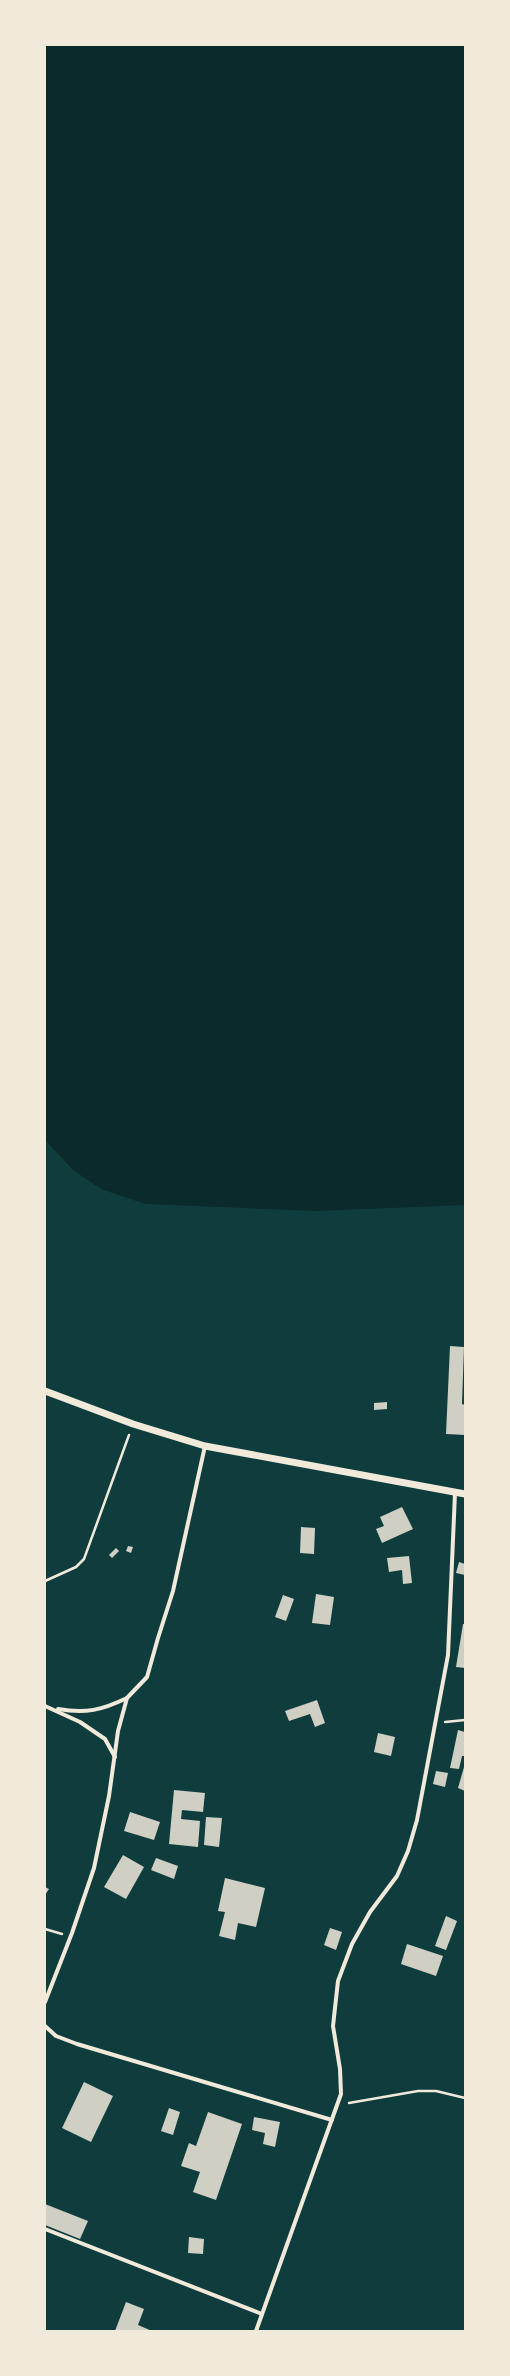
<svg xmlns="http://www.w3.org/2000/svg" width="510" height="2376" font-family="Signika,sans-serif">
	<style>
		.water { fill: #0a2a2b }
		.building { fill: #cfcfc3 }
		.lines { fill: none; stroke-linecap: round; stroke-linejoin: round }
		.path { stroke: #f1e9da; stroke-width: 2.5 }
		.minor { stroke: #f1e9da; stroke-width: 4 }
		.tertiary { stroke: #f1e9da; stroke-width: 7 }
	</style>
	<rect width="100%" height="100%" fill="#0f3d3e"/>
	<polygon class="water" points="45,45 465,45 465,1205 315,1211 145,1204 101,1189 73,1170 45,1140"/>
	<g class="building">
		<polygon points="450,1346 464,1347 462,1404 465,1405 465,1435 446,1434"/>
		<polygon points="387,1402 387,1409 374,1410 374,1403"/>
		<polygon points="402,1507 413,1529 382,1543 376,1529 384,1526 380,1517"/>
		<polygon points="301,1527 315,1528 314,1554 300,1553"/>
		<polygon points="128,1546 133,1547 131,1553 126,1551"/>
		<polygon points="116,1548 119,1551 112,1558 109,1555"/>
		<polygon points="409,1556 412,1583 403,1584 402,1570 389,1572 387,1558"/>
		<polygon points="459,1562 465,1564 465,1575 456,1573"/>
		<polygon points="316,1594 334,1597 330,1625 312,1623"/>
		<polygon points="283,1595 294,1599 286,1621 275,1617"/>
		<polygon points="463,1624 465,1624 465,1668 456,1667"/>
		<polygon points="317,1700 325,1723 315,1727 310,1714 289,1721 285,1711"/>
		<polygon points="458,1730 465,1732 465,1756 462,1756 459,1769 450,1768"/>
		<polygon points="378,1733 395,1737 391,1756 374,1752"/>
		<polygon points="464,1767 465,1768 465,1791 458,1788"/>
		<polygon points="436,1771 448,1773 445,1787 433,1784"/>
		<polygon points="174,1790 205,1793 203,1812 182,1810 181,1819 200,1821 198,1847 169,1844"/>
		<polygon points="130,1812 160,1822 154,1840 124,1831"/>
		<polygon points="206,1817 222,1818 219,1847 204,1845"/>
		<polygon points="123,1855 144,1867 126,1899 104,1887"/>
		<polygon points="156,1858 178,1866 174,1879 151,1870"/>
		<polygon points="225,1878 265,1888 256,1927 238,1923 235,1940 219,1936 225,1912 218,1911"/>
		<polygon points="45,1887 49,1889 45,1895"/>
		<polygon points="446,1916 457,1921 446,1950 435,1946"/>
		<polygon points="330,1928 342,1932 336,1950 324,1945"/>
		<polygon points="407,1944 443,1956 436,1976 401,1964"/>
		<polygon points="84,2082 113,2096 91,2142 62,2128"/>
		<polygon points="169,2108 180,2112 173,2135 161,2131"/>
		<polygon points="208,2112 242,2124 216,2200 193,2192 200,2172 181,2166 189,2143 196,2146"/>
		<polygon points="254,2117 280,2122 275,2147 263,2144 265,2133 252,2130"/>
		<polygon points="45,2204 88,2221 80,2239 45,2225"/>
		<polygon points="189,2237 204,2239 203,2254 188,2253"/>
		<polygon points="126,2302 144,2309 138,2325 152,2331 115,2331"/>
	</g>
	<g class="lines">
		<g class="path">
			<polyline points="45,1581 76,1567 84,1559 129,1435"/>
			<polyline points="445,1722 465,1720"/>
			<polyline points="45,1929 62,1934"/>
			<polyline points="349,2103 418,2091 436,2091 465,2098"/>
		</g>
		<g class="minor">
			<polyline points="45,1706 80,1722 105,1739 115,1757"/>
			<path d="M 58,1709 C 86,1714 102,1710 127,1698"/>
			<polyline points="45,2002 72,1933 94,1868 109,1796 118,1731 127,1698 147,1677 158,1638 173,1591 205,1446"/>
			<polyline points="45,2026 56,2036 77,2044 332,2120"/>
			<polyline points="45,2229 262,2314"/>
			<polyline points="256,2331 341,2094 340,2069 333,2026 338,1981 352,1944 370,1912 397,1876 408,1851 417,1820 448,1655 455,1493"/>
		</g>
		<polyline class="tertiary" points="45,1391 133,1424 205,1446 465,1494"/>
	</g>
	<rect width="510" height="2376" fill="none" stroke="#f1e9da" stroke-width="92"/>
</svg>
